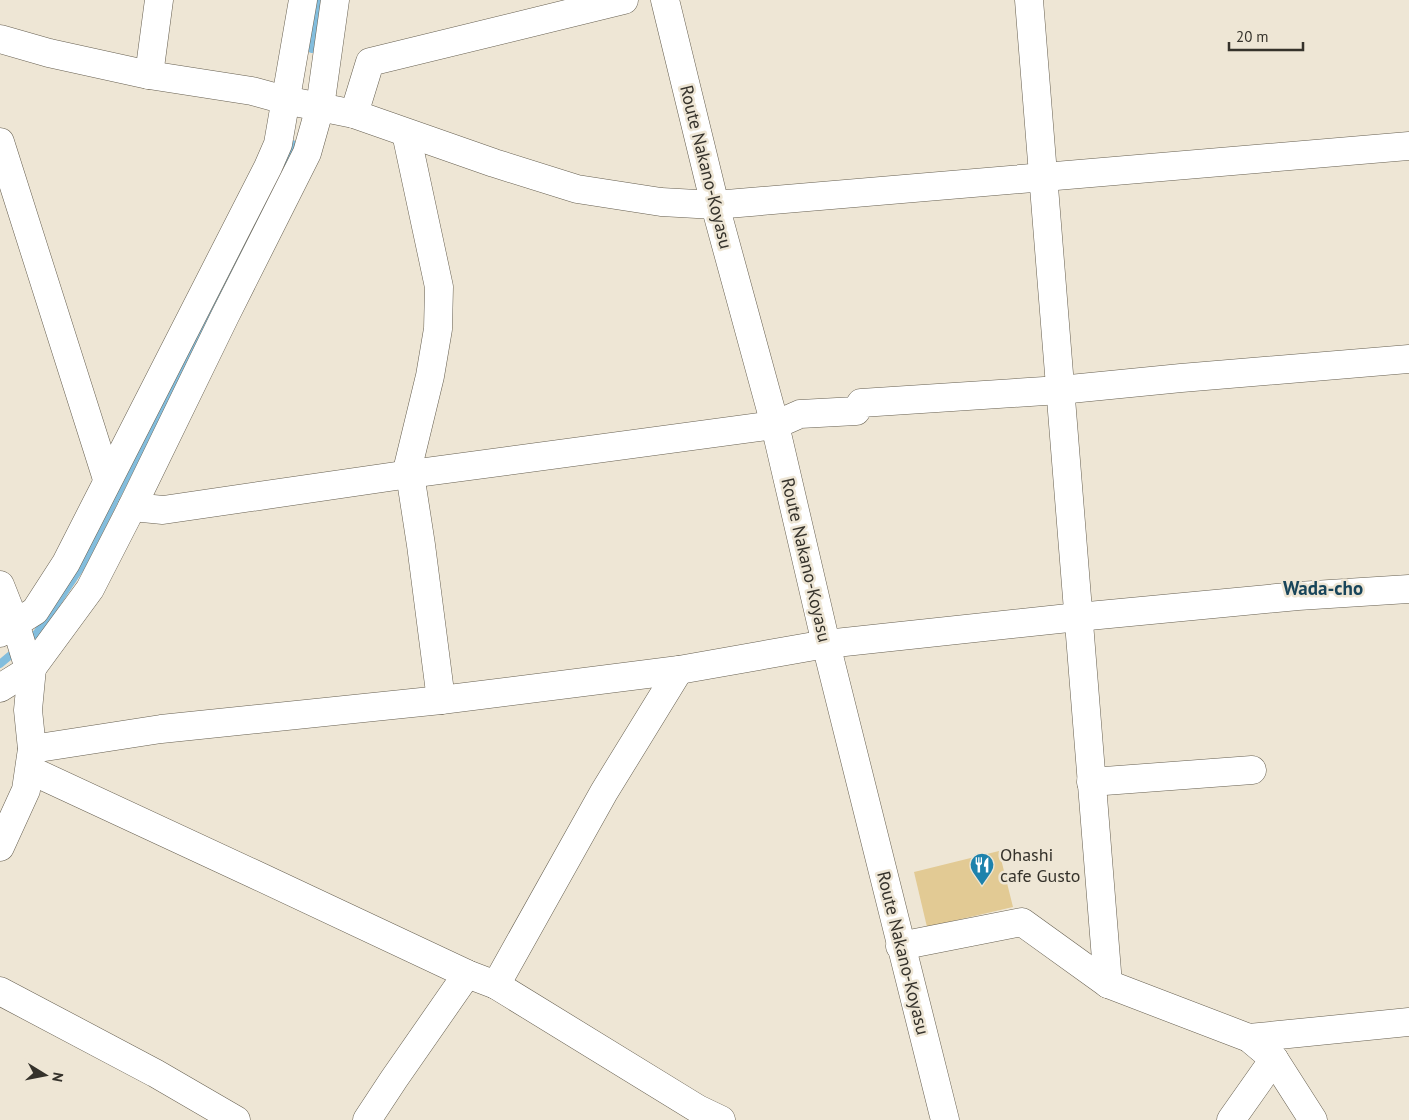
<svg xmlns="http://www.w3.org/2000/svg" width="1409" height="1120" font-family="'PT Sans',sans-serif">
	<style>
		.lines { fill: none; stroke-linecap: round; stroke-linejoin: round }
		.stream { stroke: #82bddd; stroke-width: 8 }
		.building { fill: #e2ca94 }
		.minor-casing { stroke: #665f50; stroke-width: 29 }
		.major-casing { stroke: #665f50; stroke-width: 29 }
		.minor { stroke: #fff; stroke-width: 28 }
		.major { stroke: #fff; stroke-width: 28 }
		.labels { text-anchor: middle; stroke-width: 5; stroke-linejoin: round; paint-order: stroke }
		.street-label { font-size: 18px; fill: #35322b; stroke: #eee6d5 }
		.poi-label { font-size: 18px; fill: #35322b; stroke: #eee6d5; text-anchor: start }
		.neighbourhood-label { font-size: 19px; font-weight: bold; fill: #18455a; stroke: #eee6d5 }
	</style>
	<rect width="100%" height="100%" fill="#eee6d5"/>
	<g class="lines">
		<g class="stream">
			<polyline points="312,49 320,0"/>
			<polyline points="287,164 290,157 292,144"/>
			<polyline points="0,664 37,633 81,567 201,329 266,205"/>
		</g>
	</g>
	<polygon class="building" points="999,851 1013,907 927,927 914,872"/>
	<g class="lines">
		<defs>
			<g id="minor">
				<polyline points="1029,0 1108,984"/>
				<polyline points="0,39 49,53 149,75 252,91 285,100 354,114 494,163 577,189 661,202 715,205 1409,146"/>
				<polyline points="149,75 159,0"/>
				<polyline points="354,114 370,62 624,0"/>
				<polyline points="0,142 107,479"/>
				<polyline points="410,474 421,545 441,700"/>
				<polyline points="406,475 430,376 438,329 439,287 406,133"/>
				<polyline points="132,507 163,510 410,474 775,425 800,414 856,411 861,403 1060,390 1181,378 1409,359"/>
				<polyline points="0,585 15,623 27,662 32,668 28,710 32,749 26,790 0,847"/>
				<polyline points="0,633 35,611 66,563 268,167 278,144 303,0"/>
				<polyline points="0,688 32,668 90,589 132,507 225,316 307,153 320,107 335,0"/>
				<polyline points="32,749 161,729 441,700 679,670 826,644 1078,617 1298,596 1409,589"/>
				<polyline points="30,770 254,874 467,974 496,985 698,1109 721,1120"/>
				<polyline points="1091,782 1252,770"/>
				<polyline points="900,946 1022,922 1108,984 1249,1038 1274,1059 1313,1120"/>
				<polyline points="496,985 604,792 679,670"/>
				<polyline points="0,991 155,1073 236,1120"/>
				<polyline points="1249,1038 1409,1022"/>
				<polyline points="367,1120 394,1079 467,974"/>
				<polyline points="1231,1120 1274,1059"/>
			</g>
			<polyline id="major" points="665,0 715,205 775,425 826,644 945,1120"/>
		</defs>
		<use href="#minor" class="minor-casing"/>
		<use href="#major" class="major-casing"/>
		<use href="#minor" class="minor"/>
		<use href="#major" class="major"/>
	</g>
	<defs>
		<symbol id="restaurant-pin" viewBox="-11 -11 22 30"><path d="M0 17L-7.5 6A9.5 9.5 0 1 1 7.5 6Z" fill="#1d82ac" stroke="#eee6d5"/><path d="M-5-6h1v4h1v-4h1v4h1v-4h1v5L-1.5 .5V6h-2V.5L-5-1ZM5-6V6H3V1.5H1.5Q1.5-4 5-6Z" fill="#fff"/></symbol>
	</defs>
	<g fill-rule="evenodd">
		<use href="#restaurant-pin" x="968" y="851" width="28" height="38"/>
	</g>
	<g class="labels">
		<g class="street-label">
			<text transform="translate(706 167) rotate(76)" y="6">Route Nakano-Koyasu</text>
			<text transform="translate(806 560) rotate(77)" y="6">Route Nakano-Koyasu</text>
			<text transform="translate(903 953) rotate(76)" y="6">Route Nakano-Koyasu</text>
		</g>
		<g class="poi-label">
			<text x="1000" y="861">Ohashi<tspan x="1000" dy="21">cafe Gusto</tspan></text>
		</g>
		<g class="neighbourhood-label">
			<text x="1323" y="595">Wada-cho</text>
		</g>
	</g>
	<g transform="translate(45 1075) rotate(100)" stroke="#eee6d5" stroke-width="4" paint-order="stroke">
	<path d="M0-4L9 19L0 12L-9 19Z" fill="#35322b"/>
	<text y="-8" font-size="14" font-weight="bold" text-anchor="middle" fill="#35322b">N</text>
	</g>
	<path d="M1229 42v8h74v-8" fill="none" stroke="#35322b" stroke-width="2.5"/>
	<text x="1236" y="42" font-size="15" fill="#35322b" stroke="#eee6d5" stroke-width="4" paint-order="stroke">20 m</text>
</svg>
